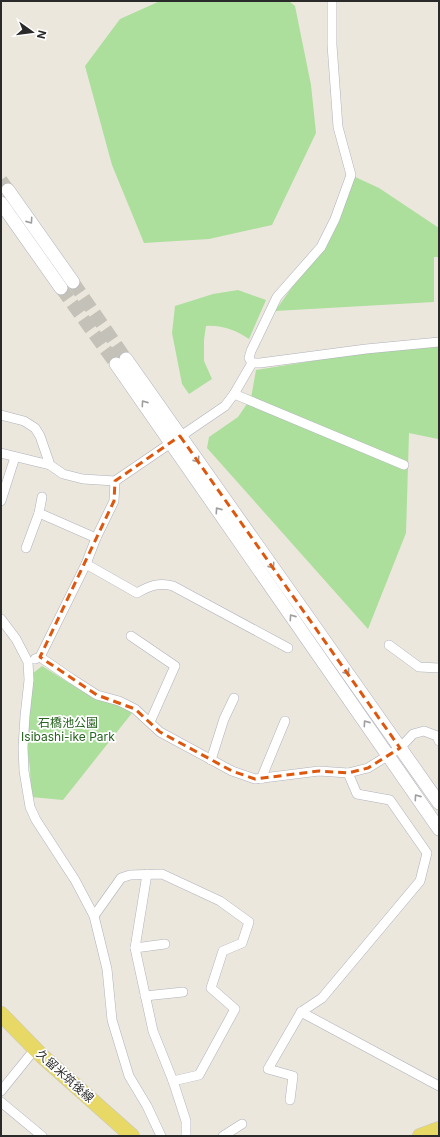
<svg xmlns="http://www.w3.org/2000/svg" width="440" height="1137" font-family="Inter,'Noto Sans JP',sans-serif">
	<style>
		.green { fill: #acdf9c }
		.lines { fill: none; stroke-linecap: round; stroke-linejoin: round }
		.secondary-tunnel { stroke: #c4c1b9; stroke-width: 13; stroke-dasharray: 13 6; stroke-linecap: butt }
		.street-casing { stroke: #b0b1bd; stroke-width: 10 }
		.secondary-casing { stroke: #b0b1bd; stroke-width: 14 }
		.primary-casing { stroke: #c8c8c8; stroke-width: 16 }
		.street { stroke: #fff; stroke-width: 9 }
		.secondary { stroke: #fff; stroke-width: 13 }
		.primary { stroke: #e8d865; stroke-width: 15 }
		.oneway { stroke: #9f9f9f }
		.marked { fill: none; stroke: #de570e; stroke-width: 3; stroke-dasharray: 8 5; stroke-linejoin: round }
		.labels { text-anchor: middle; stroke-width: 3.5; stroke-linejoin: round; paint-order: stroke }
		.park-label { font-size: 12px; fill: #25631e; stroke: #fff }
		.street-label { font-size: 12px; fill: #2a2a2a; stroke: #fff }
	</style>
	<rect width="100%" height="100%" fill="#ebe7dd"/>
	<g class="green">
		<polygon points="160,1 289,1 295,6 311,85 316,133 272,225 209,239 144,243 112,165 85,66 120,19"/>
		<polygon points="351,175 379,188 439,228 439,257 434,257 434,302 275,311 321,247"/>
		<path d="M 238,290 L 266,300 L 249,339 C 235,330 222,325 206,326 L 204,340 L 204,361 L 212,379 L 189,394 L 182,384 L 172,333 L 175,306 L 213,294 Z"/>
		<polygon points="437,341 439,342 439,432 438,439 409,433 406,533 368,629 207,448 209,437 238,417 251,398 256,370"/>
		<polygon points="42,666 93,698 122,707 132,713 63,800 31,797 30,768 27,748 32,674"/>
	</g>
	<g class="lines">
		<g class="secondary-tunnel">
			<polyline points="1,180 8,190"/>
			<polyline points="73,282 126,359"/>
			<polyline points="61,288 116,364"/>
		</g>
		<defs>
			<g id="street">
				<polyline points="252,363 249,358 251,351 277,297 321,247 335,219 351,175 338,127 332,45 332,1"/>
				<polyline points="252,363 260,363 366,349 439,342"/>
				<polyline points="234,394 404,465"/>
				<polyline points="1,415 24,421 35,428 40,436 50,465 63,474 83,479 115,481 225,406 234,394 252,363"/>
				<polyline points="1,453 50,465"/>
				<polyline points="1,501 15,457"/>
				<polyline points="39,513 42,497"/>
				<polyline points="26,548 39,513 96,538"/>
				<path d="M 86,564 L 137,593 C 149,586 159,582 173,586 L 288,648"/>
				<polyline points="1,619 16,639 28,662 29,680 25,716 23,747 24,771 30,807 36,820 75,880 94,916 107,969 112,1020 129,1076 147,1106 161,1136"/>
				<polyline points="131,636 175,666 150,722"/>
				<polyline points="389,645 419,667 439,668"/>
				<polyline points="40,657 72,679 97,695 119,701 135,709 160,732 232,771 255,779 319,771 348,773 368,768 400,748 413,734 424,731 437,736 439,741"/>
				<polyline points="35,659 40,657 86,564 96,538 114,501 115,481"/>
				<polyline points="211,760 224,719 234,698"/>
				<polyline points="261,779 285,721"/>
				<polyline points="147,874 135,948 153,1031 173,1081"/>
				<polyline points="94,916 121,878 130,875 162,874 220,901 249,922 242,943 223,951 211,988 235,1009 199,1075 173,1081 186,1121 186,1136"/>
				<polyline points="135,948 165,944"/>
				<polyline points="145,996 183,992"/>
				<polyline points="301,1012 322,998 420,881 427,853 390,800 357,794 348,773"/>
				<polyline points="1,1091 35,1049"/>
				<polyline points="290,1100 293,1076 268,1069 301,1012 439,1086"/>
				<polyline points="1,1102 42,1136"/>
				<polyline points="223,1136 242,1124"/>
			</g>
			<g id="secondary">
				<polyline points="8,190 73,282"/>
				<polyline points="1,203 61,288"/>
				<polyline points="126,359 439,803"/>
				<polyline points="116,364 439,829"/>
			</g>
			<g id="primary">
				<polyline points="1,1014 42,1056 132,1136"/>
				<polyline points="420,1136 439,1129"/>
			</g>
		</defs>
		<use href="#street" class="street-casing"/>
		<use href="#secondary" class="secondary-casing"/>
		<use href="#primary" class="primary-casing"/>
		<use href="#street" class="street"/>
		<use href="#secondary" class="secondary"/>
		<use href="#primary" class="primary"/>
	</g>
	<defs><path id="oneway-chevron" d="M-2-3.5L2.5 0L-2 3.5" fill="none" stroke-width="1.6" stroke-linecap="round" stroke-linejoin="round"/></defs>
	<g class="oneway">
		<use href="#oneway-chevron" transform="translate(30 221) rotate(55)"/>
		<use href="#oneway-chevron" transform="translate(144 403) rotate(-125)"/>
		<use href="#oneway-chevron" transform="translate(197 460) rotate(55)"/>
		<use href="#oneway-chevron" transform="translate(218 510) rotate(-125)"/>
		<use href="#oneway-chevron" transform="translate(272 566) rotate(55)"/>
		<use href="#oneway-chevron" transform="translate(292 617) rotate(-125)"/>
		<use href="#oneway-chevron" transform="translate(347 672) rotate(55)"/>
		<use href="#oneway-chevron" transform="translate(366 723) rotate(-125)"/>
		<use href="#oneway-chevron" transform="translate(417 797) rotate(-125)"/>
	</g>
	<path class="marked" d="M 180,436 L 400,748 L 368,768 L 348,773 L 319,771 L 255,779 L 232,771 L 160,732 L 135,709 L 97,695 L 40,657 L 114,501 L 115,481 Z"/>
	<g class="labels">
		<g class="park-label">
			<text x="68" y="727">石橋池公園<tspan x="68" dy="14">Isibashi-ike Park</tspan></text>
		</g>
		<g class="street-label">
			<text transform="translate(65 1076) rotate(42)" y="4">久留米筑後線</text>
		</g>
	</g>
	<rect width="440" height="1137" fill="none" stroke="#2a2a2a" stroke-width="4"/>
	<g transform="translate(32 32) rotate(104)" stroke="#ffffff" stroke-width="3" paint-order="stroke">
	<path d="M0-3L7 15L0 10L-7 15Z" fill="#2a2a2a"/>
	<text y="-6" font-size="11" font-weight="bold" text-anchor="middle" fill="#2a2a2a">N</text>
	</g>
</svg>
